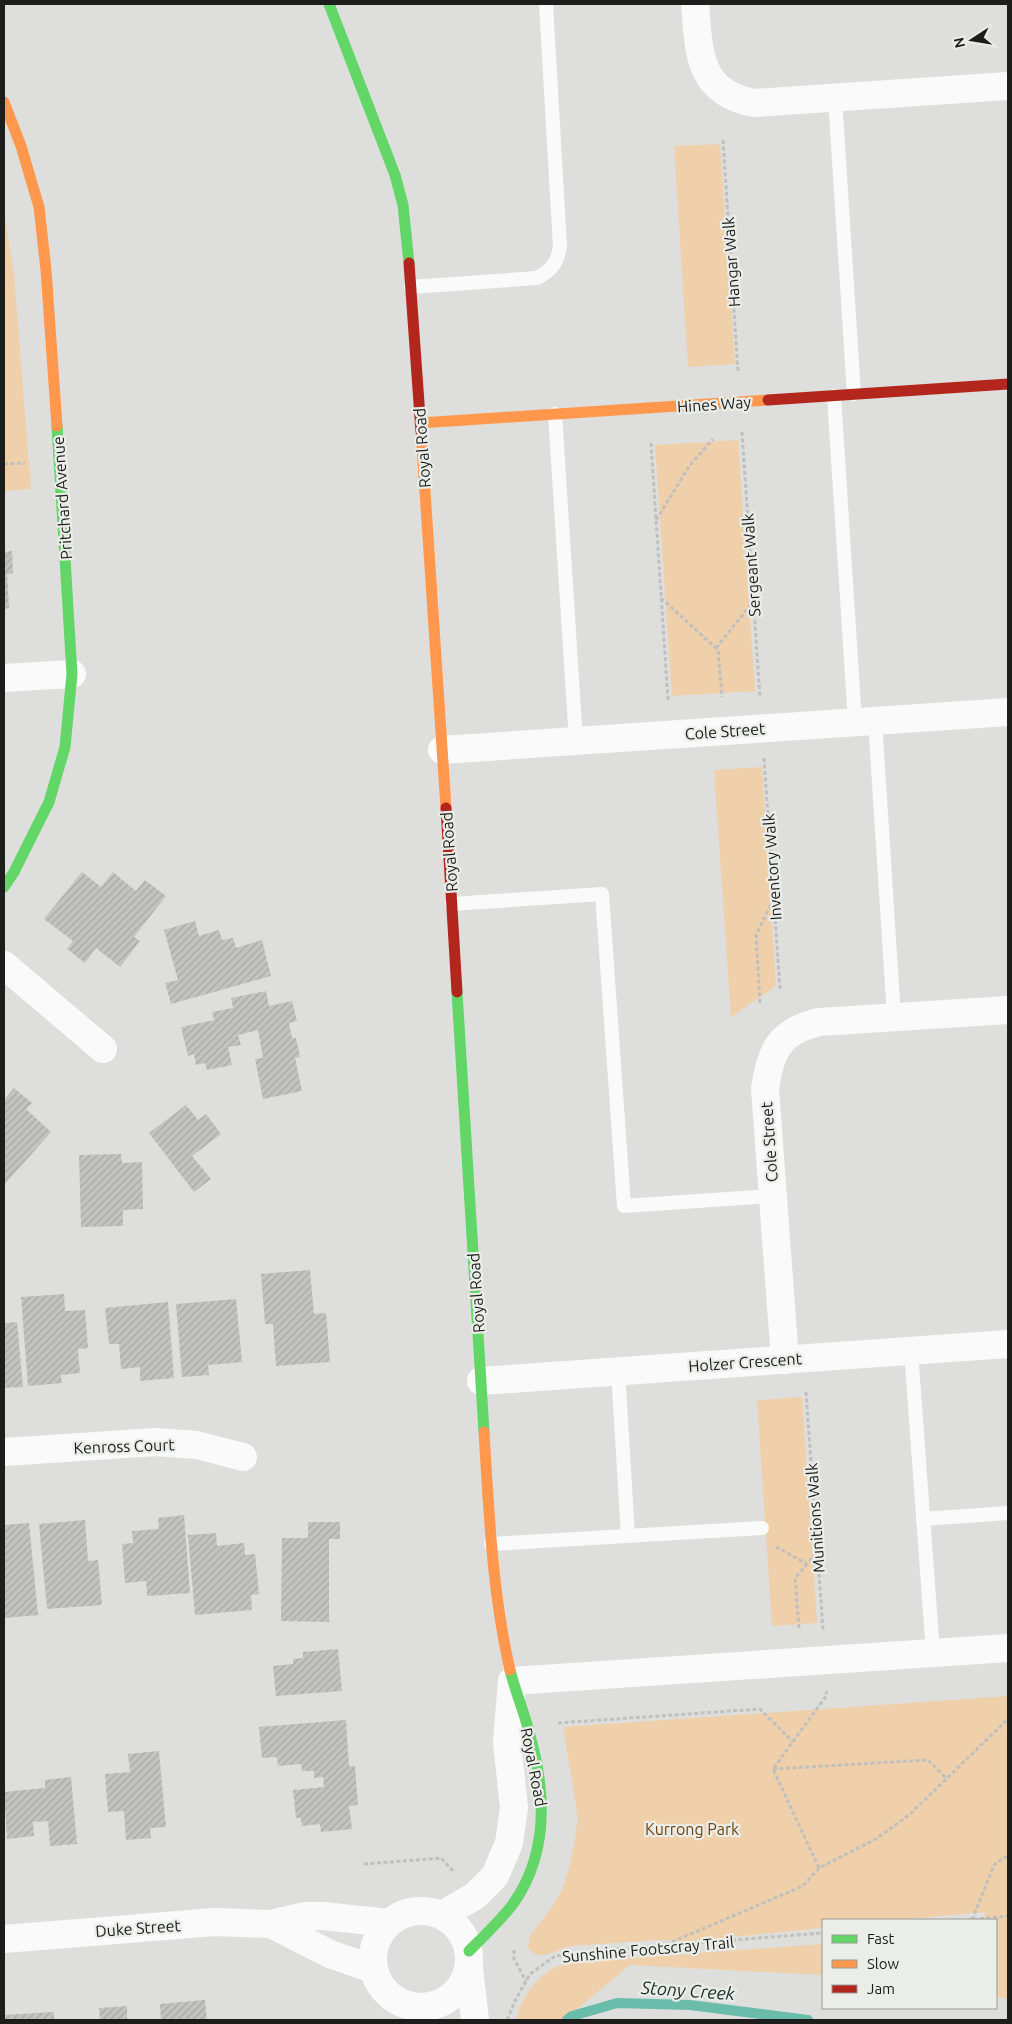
<svg xmlns="http://www.w3.org/2000/svg" width="1012" height="2024" font-family="Ubuntu,sans-serif">
	<style>
		.park { fill: #efd0aa }
		.lines { fill: none; stroke-linecap: round; stroke-linejoin: round }
		.stream { stroke: #6abdaa; stroke-width: 10 }
		.building { fill: url(#building-hatch) }
		.path { stroke: #c0c0bf; stroke-width: 3; stroke-dasharray: 4 2.5; stroke-linecap: butt }
		.lane { stroke: #fafafa; stroke-width: 14 }
		.street { stroke: #fafafa; stroke-width: 28 }
		.fast { stroke: #63d668; stroke-width: 11 }
		.slow { stroke: #ff974d; stroke-width: 11 }
		.jam { stroke: #b3261e; stroke-width: 11 }
		.labels { text-anchor: middle; stroke-width: 4.5; stroke-linejoin: round; paint-order: stroke }
		.street-label { font-size: 16px; fill: #1d1d1c; stroke: #ebede8 }
		.park-label { font-size: 16px; fill: #6c4510; stroke: #ebede8 }
		.water-label { font-size: 18px; font-style: italic; fill: #1a2e29; stroke: #ebede8 }
	</style>
	<defs>
		<pattern id="building-hatch" width="6" height="6" patternUnits="userSpaceOnUse" patternTransform="scale(1.25)"><rect width="6" height="6" fill="#c3c4c2"/><path d="M-1 1l2-2M0 6l6-6M5 7l2-2" fill="none" stroke="#a7a8a6"/></pattern>
	</defs>
	<rect width="100%" height="100%" fill="#dedfdc"/>
	<g class="park">
		<polygon points="720,144 735,364 688,367 674,146"/>
		<polygon points="4,212 14,274 31,489 4,491"/>
		<polygon points="738,440 755,691 672,696 655,445"/>
		<polygon points="762,767 776,986 731,1017 714,770"/>
		<polygon points="802,1397 817,1623 772,1626 757,1400"/>
		<path d="M 1008,1696 L 1008,1999 L 996,1997 L 996,1920 L 984,1920 L 985,1912 L 899,1920 L 823,1920 L 823,1928 L 691,1941 L 658,1940 L 573,1946 C 557,1948 540,1964 528,1948 L 530,1936 L 549,1911 L 561,1892 L 568,1871 L 573,1850 L 578,1818 L 563,1727 Z"/>
		<path d="M 823,1944 L 823,1975 L 630,1965 L 564,2020 L 516,2020 C 521,1999 536,1976 556,1967 C 562,1964 570,1964 576,1962 Z"/>
	</g>
	<g class="lines">
		<polyline class="stream" points="567,2020 572,2016 617,2003 690,2005 808,2020"/>
	</g>
	<g class="building">
		<polygon points="12,551 13,573 7,574 9,608 4,609 4,552"/>
		<polygon points="82,872 101,887 113,872 136,891 145,880 166,896 134,937 140,941 120,967 96,948 85,963 67,949 73,941 44,919"/>
		<polygon points="195,921 199,936 219,930 222,940 233,938 236,948 262,940 271,976 171,1004 165,983 178,980 164,930"/>
		<polygon points="266,991 269,1006 292,1001 297,1021 289,1023 292,1038 296,1038 300,1057 295,1058 302,1091 263,1099 255,1059 263,1058 258,1030 238,1035 241,1045 228,1047 232,1065 207,1070 205,1063 196,1065 194,1054 188,1056 181,1027 214,1020 212,1012 233,1008 231,998"/>
		<polygon points="14,1088 32,1103 26,1109 51,1132 4,1185 4,1100"/>
		<polygon points="186,1105 198,1120 206,1114 221,1134 192,1156 211,1179 194,1192 149,1133"/>
		<polygon points="121,1154 122,1163 142,1162 143,1209 123,1210 123,1226 81,1227 79,1155"/>
		<polygon points="310,1270 314,1314 326,1313 330,1362 276,1366 273,1324 265,1324 261,1274"/>
		<polygon points="64,1294 65,1311 85,1310 88,1348 78,1349 80,1373 61,1375 62,1383 28,1386 21,1297"/>
		<polygon points="236,1299 242,1362 208,1365 209,1375 182,1377 176,1304"/>
		<polygon points="168,1302 174,1378 140,1381 140,1367 121,1369 119,1344 109,1344 105,1308"/>
		<polygon points="17,1322 23,1387 4,1388 4,1323"/>
		<polygon points="184,1515 190,1593 147,1596 146,1581 125,1583 122,1544 133,1543 132,1531 159,1529 158,1518"/>
		<polygon points="85,1520 88,1561 98,1560 102,1605 47,1609 39,1524"/>
		<polygon points="308,1522 340,1522 340,1539 329,1539 329,1622 281,1621 282,1538 308,1538"/>
		<polygon points="29,1523 38,1615 4,1618 4,1525"/>
		<polygon points="216,1533 217,1546 244,1543 245,1555 255,1554 259,1594 251,1595 252,1610 195,1615 188,1535"/>
		<polygon points="338,1649 342,1691 276,1696 273,1666 293,1664 293,1659 303,1658 303,1652"/>
		<polygon points="346,1720 349,1766 355,1766 358,1805 349,1806 352,1829 321,1832 320,1824 302,1826 301,1818 296,1818 293,1790 324,1787 323,1777 314,1778 314,1771 302,1771 301,1764 278,1766 277,1757 262,1758 259,1727"/>
		<polygon points="159,1751 166,1827 150,1828 151,1838 126,1840 124,1811 108,1812 105,1774 130,1772 128,1754"/>
		<polygon points="71,1777 77,1844 50,1846 48,1821 33,1822 34,1836 7,1839 4,1792 45,1788 45,1780"/>
		<polygon points="205,2000 207,2020 161,2020 160,2004"/>
		<polygon points="127,2006 127,2020 100,2020 99,2008"/>
		<polygon points="54,2012 54,2020 4,2020 4,2015"/>
	</g>
	<g class="lines">
		<g class="path">
			<polyline points="723,140 738,372"/>
			<polyline points="742,432 760,698"/>
			<polyline points="651,443 668,700"/>
			<polyline points="4,464 25,463"/>
			<polyline points="656,520 690,465 713,439"/>
			<polyline points="661,598 718,650 722,697"/>
			<polyline points="716,648 753,602"/>
			<polyline points="764,758 780,989"/>
			<polyline points="760,1003 756,935 774,898"/>
			<polyline points="806,1392 823,1630"/>
			<polyline points="776,1547 807,1564 817,1552"/>
			<polyline points="799,1628 795,1578 807,1564"/>
			<polyline points="558,1723 760,1709 793,1742"/>
			<polyline points="773,1769 928,1760 947,1779"/>
			<polyline points="364,1864 441,1858 455,1873"/>
			<polyline points="819,1868 773,1769 827,1695 826,1691"/>
			<polyline points="967,1920 1008,1916"/>
			<polyline points="972,1920 994,1865 1003,1858 1008,1857"/>
			<polyline points="660,1947 803,1886 819,1868 876,1839 909,1815 1008,1719"/>
			<polyline points="514,1950 514,1959 526,1981"/>
			<polyline points="507,2020 516,1999 530,1974 555,1956 594,1951 823,1933"/>
		</g>
		<g class="lane">
			<polyline points="835,98 854,394"/>
			<path d="M 411,287 L 537,278 C 552,270 557,263 560,247 L 546,4"/>
			<polyline points="834,396 855,722"/>
			<polyline points="555,414 576,741"/>
			<polyline points="875,721 894,1017"/>
			<polyline points="452,904 602,894 624,1206 773,1196"/>
			<polyline points="911,1351 933,1653"/>
			<polyline points="618,1371 628,1536"/>
			<polyline points="923,1519 1008,1513"/>
			<polyline points="491,1544 762,1528"/>
		</g>
		<g class="street">
			<path d="M 695,4 C 699,51 697,93 755,103 L 1008,86"/>
			<polyline points="4,678 72,674"/>
			<polyline points="442,750 1008,712"/>
			<polyline points="4,965 103,1049"/>
			<path d="M 785,1360 L 765,1089 C 770,1052 779,1031 819,1022 L 1008,1010"/>
			<polyline points="481,1381 1008,1344"/>
			<polyline points="4,1452 156,1442 197,1445 243,1457"/>
			<circle cx="421" cy="1959" r="48"/>
			<polyline points="442,1915 475,1896 495,1876 509,1843 514,1808 507,1742 512,1681 1008,1648"/>
			<polyline points="271,1924 330,1954 373,1969"/>
			<polyline points="4,1939 215,1922 271,1924 305,1916 323,1916 389,1923"/>
			<polyline points="469,1968 475,2020"/>
		</g>
		<g class="fast">
			<polyline points="329,4 395,175 403,205 409,263"/>
			<polyline points="4,887 14,872 49,802 65,747 72,674 57,426"/>
			<polyline points="457,992 484,1432"/>
			<path d="M 469,1951 C 484,1936 500,1921 513,1904 C 550,1852 546,1790 529,1732 C 524,1711 515,1691 510,1670"/>
		</g>
		<g class="slow">
			<polyline points="4,102 21,146 39,207 46,270 57,426"/>
			<polyline points="420,423 768,400"/>
			<polyline points="421,431 446,808"/>
			<path d="M 484,1432 C 489,1512 492,1592 510,1670"/>
		</g>
		<g class="jam">
			<polyline points="409,263 421,431"/>
			<polyline points="768,400 1008,384"/>
			<polyline points="446,808 457,992"/>
		</g>
	</g>
	<g class="labels">
		<g class="street-label">
			<text transform="translate(731 262) rotate(-94)" y="6">Hangar Walk</text>
			<text transform="translate(714 404) rotate(-4)" y="6">Hines Way</text>
			<text transform="translate(422 448) rotate(-94)" y="6">Royal Road</text>
			<text transform="translate(62 498) rotate(-94)" y="6">Pritchard Avenue</text>
			<text transform="translate(751 565) rotate(-94)" y="6">Sergeant Walk</text>
			<text transform="translate(725 731) rotate(-4)" y="6">Cole Street</text>
			<text transform="translate(449 852) rotate(-94)" y="6">Royal Road</text>
			<text transform="translate(772 867) rotate(-94)" y="6">Inventory Walk</text>
			<text transform="translate(769 1142) rotate(-94)" y="6">Cole Street</text>
			<text transform="translate(476 1293) rotate(-94)" y="6">Royal Road</text>
			<text transform="translate(745 1362) rotate(-4)" y="6">Holzer Crescent</text>
			<text transform="translate(124 1446) rotate(-2)" y="6">Kenross Court</text>
			<text transform="translate(815 1518) rotate(-94)" y="6">Munitions Walk</text>
			<text transform="translate(534 1767) rotate(79)" y="6">Royal Road</text>
			<text transform="translate(138 1928) rotate(-4)" y="6">Duke Street</text>
			<text transform="translate(648 1949) rotate(-5)" y="6">Sunshine Footscray Trail</text>
		</g>
		<g class="park-label">
			<text x="692" y="1835">Kurrong Park</text>
		</g>
		<g class="water-label">
			<text transform="translate(688 1991) rotate(4)" y="6">Stony Creek</text>
		</g>
	</g>
	<rect width="1012" height="2024" fill="none" stroke="#1d1d1c" stroke-width="10"/>
	<rect x="822" y="1919" width="175" height="90" fill="#ebede8" stroke="#999a96"/>
	<rect x="832" y="1935" width="25" height="8" fill="#63d668" stroke="#999a96"/>
	<text x="867" y="1944" font-size="15" fill="#1d1d1c">Fast</text>
	<rect x="832" y="1960" width="25" height="8" fill="#ff974d" stroke="#999a96"/>
	<text x="867" y="1969" font-size="15" fill="#1d1d1c">Slow</text>
	<rect x="832" y="1985" width="25" height="8" fill="#b3261e" stroke="#999a96"/>
	<text x="867" y="1994" font-size="15" fill="#1d1d1c">Jam</text>
	<g transform="translate(972 40) rotate(258)" stroke="#ebede8" stroke-width="4" paint-order="stroke">
	<path d="M0-4L9 19L0 12L-9 19Z" fill="#1d1d1c"/>
	<text y="-8" font-size="14" font-weight="bold" text-anchor="middle" fill="#1d1d1c">N</text>
	</g>
</svg>
